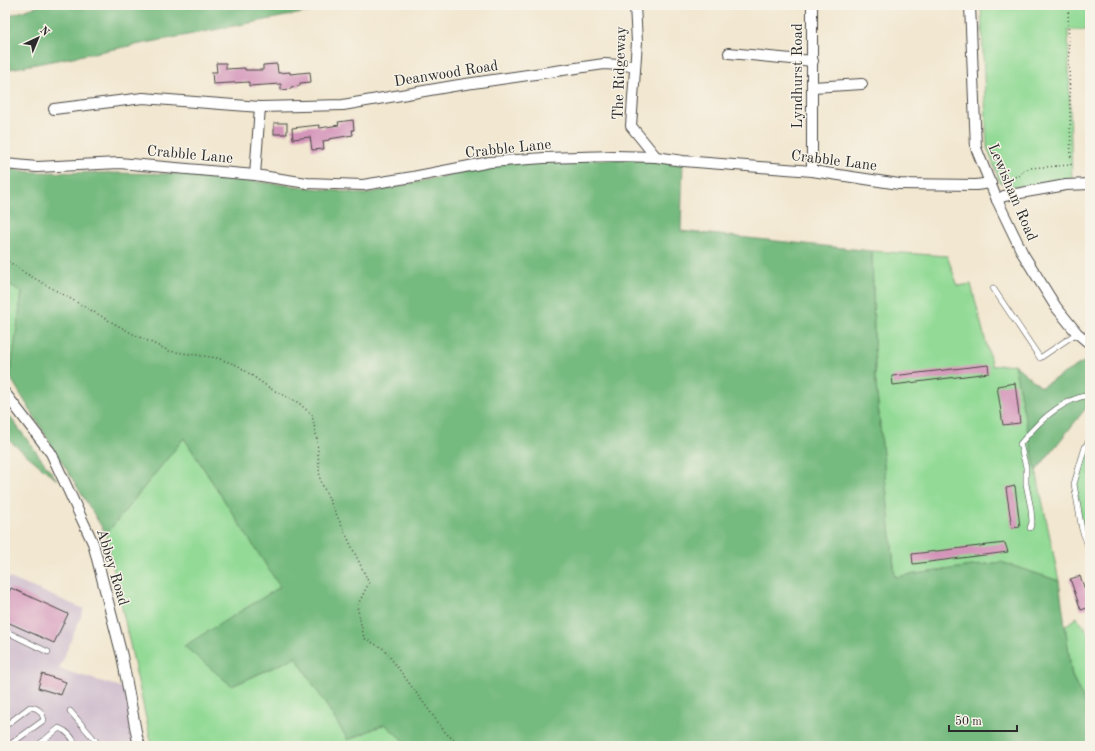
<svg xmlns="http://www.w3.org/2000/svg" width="1095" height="751" font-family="'Old Standard TT',serif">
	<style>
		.industrial { fill: #cfbdce }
		.green { fill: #92da95; stroke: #5e8260 }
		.forest { fill: #75ba7e; stroke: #507254 }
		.building { fill: #d495ba }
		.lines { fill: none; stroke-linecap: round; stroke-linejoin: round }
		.lane-casing { stroke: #494744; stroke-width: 6 }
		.street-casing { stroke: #494744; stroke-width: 12 }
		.path { stroke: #494744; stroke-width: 1.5; stroke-dasharray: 1 3; stroke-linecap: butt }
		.lane { stroke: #fff; stroke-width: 5 }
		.street { stroke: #fff; stroke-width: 10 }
		.labels { text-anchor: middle; stroke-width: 3; stroke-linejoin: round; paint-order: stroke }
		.street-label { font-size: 15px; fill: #2b2b2b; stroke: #f7f3e8 }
	</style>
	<rect width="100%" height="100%" fill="#f7f3e8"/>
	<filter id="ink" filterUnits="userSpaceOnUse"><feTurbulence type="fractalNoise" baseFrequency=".025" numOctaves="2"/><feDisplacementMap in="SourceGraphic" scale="8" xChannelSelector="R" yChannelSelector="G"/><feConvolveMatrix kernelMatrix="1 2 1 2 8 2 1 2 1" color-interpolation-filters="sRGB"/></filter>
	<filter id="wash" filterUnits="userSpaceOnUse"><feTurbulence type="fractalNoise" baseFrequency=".012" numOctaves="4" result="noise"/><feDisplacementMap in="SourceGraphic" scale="16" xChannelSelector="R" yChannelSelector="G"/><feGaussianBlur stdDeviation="0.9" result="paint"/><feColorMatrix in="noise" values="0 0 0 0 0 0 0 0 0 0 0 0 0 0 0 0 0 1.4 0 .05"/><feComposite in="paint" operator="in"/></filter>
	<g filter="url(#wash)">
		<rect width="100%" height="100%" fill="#f2e7d0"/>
		<polygon class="industrial" points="5,576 84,609 59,669 124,688 140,746 5,746"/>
		<g class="green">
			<polygon points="981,5 1090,5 1090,30 1068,30 1072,181 1011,187 1000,182 987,147"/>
			<polygon points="872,251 947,256 958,286 971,284 992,366 1014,364 1059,581 1001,562 895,577 875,374"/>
			<polygon points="5,282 22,292 10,377 5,372"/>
			<polygon points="184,438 281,587 185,646 232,686 296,657 348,740 385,724 409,746 152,746 106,534"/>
			<polygon points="1090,439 1090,551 1082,530 1074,484"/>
			<polygon points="1077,617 1090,635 1090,713 1072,676 1065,626"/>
		</g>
		<g class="forest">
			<polygon points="41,5 344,5 5,70 5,17"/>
			<polygon points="656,157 683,161 681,231 872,251 875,374 895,577 1001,562 1059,581 1072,676 1090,713 1090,746 409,746 385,724 348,740 296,657 232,686 184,646 280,587 184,438 106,534 10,377 22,292 5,282 5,168 29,172 190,174 365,194 500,163"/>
			<polygon points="1090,358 1090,403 1036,471 1014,364 1041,387"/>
			<polygon points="5,410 57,480 5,437"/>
		</g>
		<g id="blocks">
			<g class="building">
				<polygon points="216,63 226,63 226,69 245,68 245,70 263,70 263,65 277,64 278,73 290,72 290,74 310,72 311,82 300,83 300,86 291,87 291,89 281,90 281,84 249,86 249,82 213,84 212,72 217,72"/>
				<polygon points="353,120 354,130 352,130 353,135 329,139 329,140 323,141 324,149 312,150 310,137 293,139 292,128 319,125 320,128 339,125 338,122"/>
				<rect x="274" y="123" width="13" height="11"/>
				<polygon points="988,365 989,373 893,385 892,376"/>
				<polygon points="1015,383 1020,423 1003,425 997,386"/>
				<polygon points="1015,486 1020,527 1012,528 1006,488"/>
				<polygon points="1005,543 1008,552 913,564 912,554"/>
				<polygon points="1080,576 1090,603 1090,607 1081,610 1070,579"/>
				<polygon points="11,588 68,614 54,643 5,621 5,600"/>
				<polygon points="42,674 66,682 61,695 38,688"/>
			</g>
		</g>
	</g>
	<g filter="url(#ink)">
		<use href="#blocks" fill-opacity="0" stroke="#494744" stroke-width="1"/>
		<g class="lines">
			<defs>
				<g id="lane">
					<polyline points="993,288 1040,358 1077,333"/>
					<polyline points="1090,439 1085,447 1074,484 1082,530 1090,551"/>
					<path d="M 1030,528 L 1032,522 L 1031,509 L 1026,484 L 1026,467 L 1020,444 C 1037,423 1061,399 1090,395"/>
					<polyline points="5,631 48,652"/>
					<polyline points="70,711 100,746"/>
					<path d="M 5,726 L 30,707 C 39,708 42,712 44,720 L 8,746"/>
					<path d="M 37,746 L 59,728 C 67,731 74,738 75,746"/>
				</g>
				<g id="street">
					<polyline points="635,5 637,42 631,126 656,157"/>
					<polyline points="812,5 812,171"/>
					<polyline points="970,5 976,148 997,200 1023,254 1056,307 1077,333 1090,344"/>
					<polyline points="729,53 813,61"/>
					<polyline points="813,87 862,84"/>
					<polyline points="54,109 143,98 260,107 343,105 459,85 604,64 635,66"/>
					<polyline points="5,164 37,167 119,163 255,175 307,183 363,185 413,177 490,162 544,158 615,156 656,157 683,161 812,171 899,184 976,185 991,183"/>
					<polyline points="255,175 260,107"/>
					<polyline points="997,200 1004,196 1066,185 1090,184"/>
					<polyline points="5,393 51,453 93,543 122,656 137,737 140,746"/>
				</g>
			</defs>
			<use href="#lane" class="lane-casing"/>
			<use href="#street" class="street-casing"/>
			<g class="path">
				<polyline points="1004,187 1010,178 1021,175 1022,171 1030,168 1071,165 1068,5"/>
				<polyline points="5,259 25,273 131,333 169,351 217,358 237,365 271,389 299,403 312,415 317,439 320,480 369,583 357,606 364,638 384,649 445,732 460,746"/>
			</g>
			<use href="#lane" class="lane"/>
			<use href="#street" class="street"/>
		</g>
	</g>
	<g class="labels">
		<g class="street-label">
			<text transform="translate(446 73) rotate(-9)" y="5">Deanwood Road</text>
			<text transform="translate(619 73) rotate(-88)" y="5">The Ridgeway</text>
			<text transform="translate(797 76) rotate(-90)" y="5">Lyndhurst Road</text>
			<text transform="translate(508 148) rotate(-6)" y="5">Crabble Lane</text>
			<text transform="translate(190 154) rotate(5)" y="5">Crabble Lane</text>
			<text transform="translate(834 160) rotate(7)" y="5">Crabble Lane</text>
			<text transform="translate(1013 192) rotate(67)" y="5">Lewisham Road</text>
			<text transform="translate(113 567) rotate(73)" y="5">Abbey Road</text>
		</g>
	</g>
	<rect width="1095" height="751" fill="none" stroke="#f7f3e8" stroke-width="20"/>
	<g transform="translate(38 38) rotate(44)" stroke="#f7f3e8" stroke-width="3" paint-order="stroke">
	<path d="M0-3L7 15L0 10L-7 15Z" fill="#2b2b2b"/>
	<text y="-6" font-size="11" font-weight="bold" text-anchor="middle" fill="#2b2b2b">N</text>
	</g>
	<path d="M949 725v6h68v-6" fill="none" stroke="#2b2b2b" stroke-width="2"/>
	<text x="955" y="725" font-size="12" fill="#2b2b2b" stroke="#f7f3e8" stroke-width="3" paint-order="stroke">50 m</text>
</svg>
